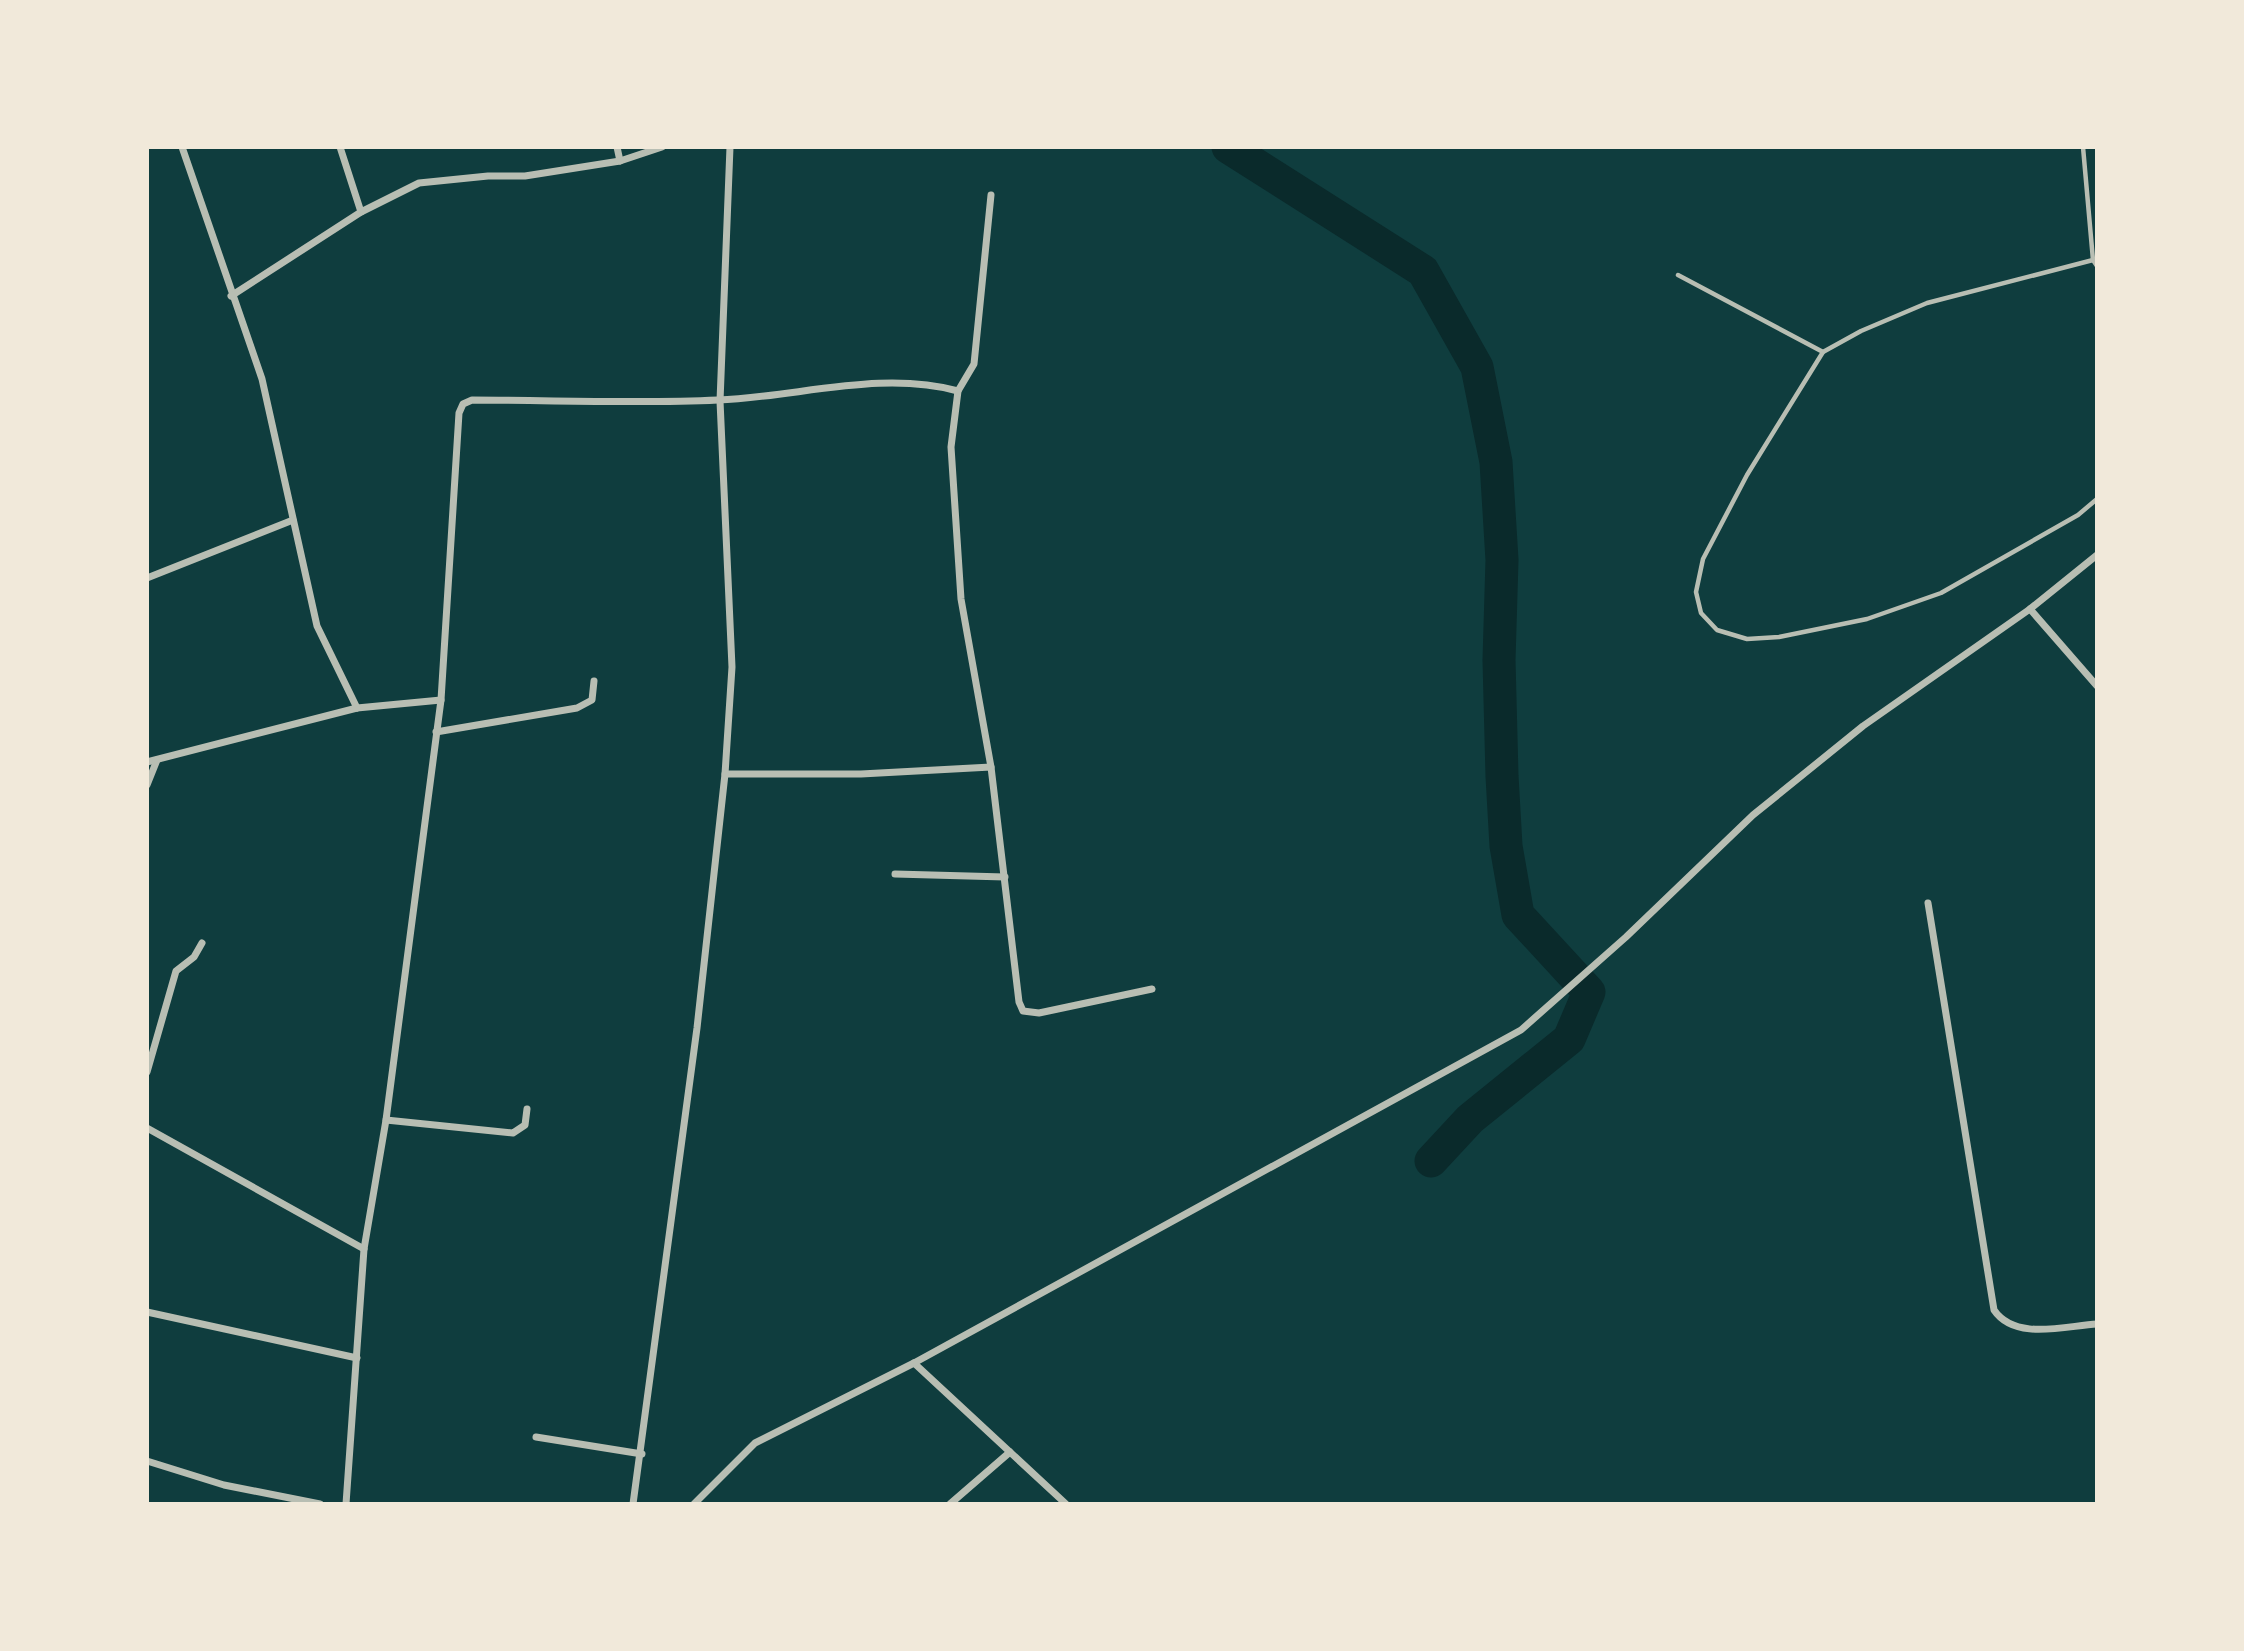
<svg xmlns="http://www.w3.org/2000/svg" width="2244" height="1651" font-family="'Fira Sans Condensed',sans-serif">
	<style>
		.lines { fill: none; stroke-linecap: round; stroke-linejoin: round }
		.river { stroke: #0a2a2b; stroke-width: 33 }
		.service { stroke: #b8beb3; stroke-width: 4.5 }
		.minor { stroke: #b8beb3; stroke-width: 7 }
	</style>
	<rect width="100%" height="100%" fill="#0f3d3e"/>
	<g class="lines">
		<polyline class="river" points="1228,147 1423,271 1477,367 1496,462 1502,560 1499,660 1502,776 1506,846 1518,915 1589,992 1569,1039 1470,1119 1431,1161"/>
		<g class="service">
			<polyline points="2083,147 2093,260 2097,266"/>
			<polyline points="2093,260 1927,303 1861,331 1823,352 1747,475 1703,559 1696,592 1701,613 1717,630 1747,639 1779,637 1867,619 1941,593 2078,515 2097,499"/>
			<polyline points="1678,275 1823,352"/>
		</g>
		<g class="minor">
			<polyline points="182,147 262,379 317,626 357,708"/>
			<polyline points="340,147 361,212"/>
			<polyline points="617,147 620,161"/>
			<polyline points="991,195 974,364 958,391 951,447 961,599 991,767"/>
			<polyline points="231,296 361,212 419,183 488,176 525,176 620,161 662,147"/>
			<polyline points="147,578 293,520"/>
			<polyline points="2030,609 2097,686"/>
			<polyline points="436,732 577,708 592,700 594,681"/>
			<polyline points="147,762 357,708 441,700"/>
			<polyline points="725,774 861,774 991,767 1019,1002 1023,1011 1039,1013 1152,989"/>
			<polyline points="147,785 157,760"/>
			<polyline points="895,874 1005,877"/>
			<path d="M 1928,903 L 1994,1310 C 2015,1341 2064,1326 2097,1324"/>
			<polyline points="147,1072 176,971 194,957 202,943"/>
			<polyline points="386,1120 513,1133 525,1125 527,1109"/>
			<polyline points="147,1128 364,1249"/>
			<polyline points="147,1312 357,1358"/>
			<polyline points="914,1363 1066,1504"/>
			<polyline points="536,1437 642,1454"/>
			<polyline points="147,1461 224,1485 320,1504"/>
			<path d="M 346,1504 L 364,1249 L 386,1120 L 441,700 L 459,413 L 463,404 L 472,400 C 554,400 636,404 718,400 C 798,397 880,370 958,391"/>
			<polyline points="633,1504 697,1028 725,774 732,667 720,401 730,147"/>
			<polyline points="694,1504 755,1443 914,1363 1521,1030 1626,937 1753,815 1863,726 2030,609 2097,555"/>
			<polyline points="950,1504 1010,1452"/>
		</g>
	</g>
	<rect width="2244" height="1651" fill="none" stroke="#f1e9da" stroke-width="298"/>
</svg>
